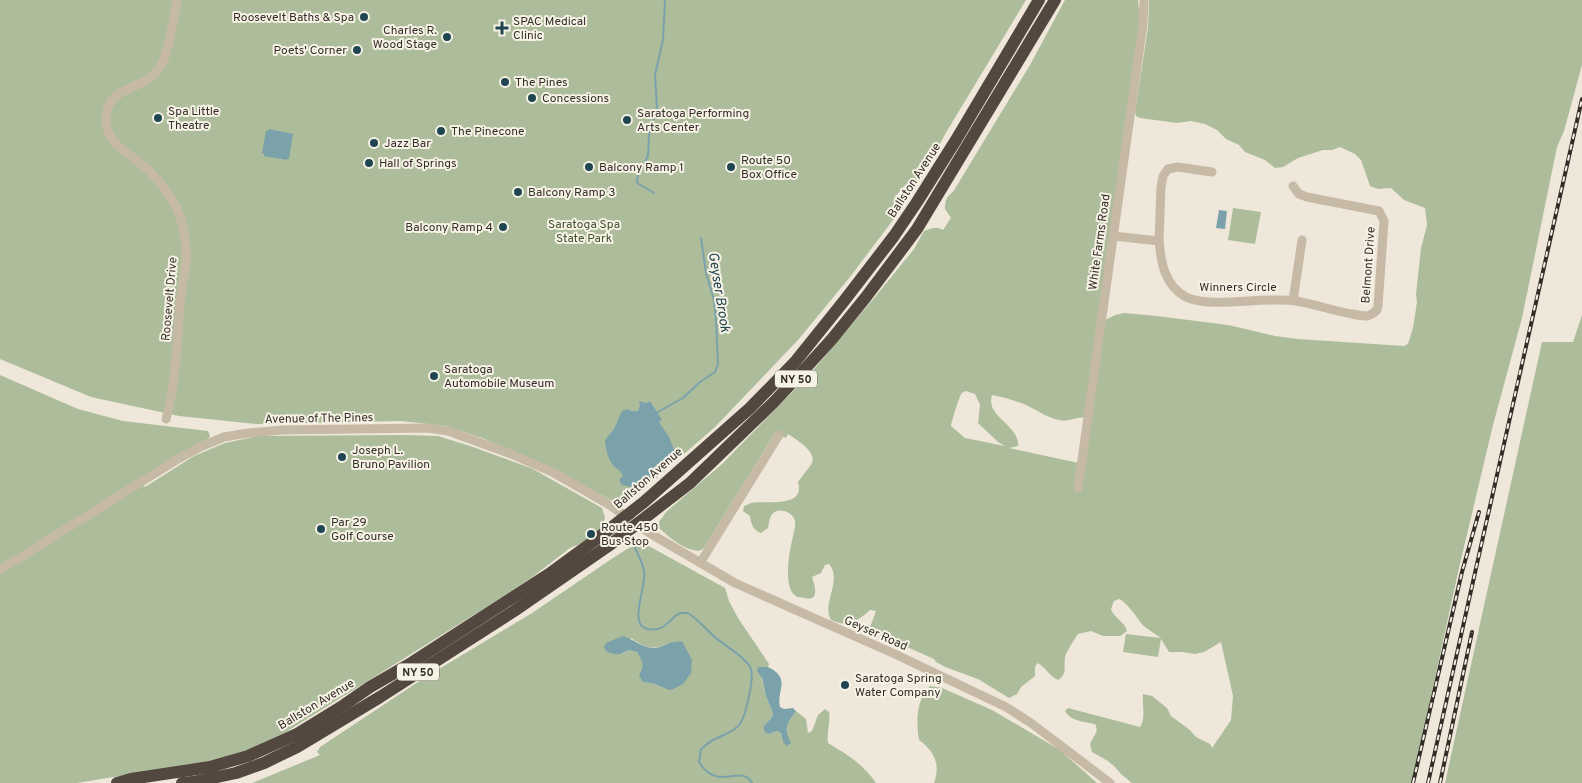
<svg xmlns="http://www.w3.org/2000/svg" width="1582" height="783" font-family="Overpass,sans-serif">
	<style>
		.green { fill: #adbd9b; fill-rule: evenodd }
		.water { fill: #7ba1aa }
		.lines { fill: none; stroke-linecap: round; stroke-linejoin: round }
		.stream { stroke: #7ba1aa; stroke-width: 2 }
		.minor { stroke: #c6baa7; stroke-width: 9 }
		.highway { stroke: #53483f; stroke-width: 12 }
		.rail-casing { stroke: #332d27; stroke-width: 4 }
		.rail { stroke: #f7f2e6; stroke-width: 2; stroke-dasharray: 5.5; stroke-linecap: butt }
		.poi-dot { fill: #204751; stroke: #f7f2e6; stroke-width: 2 }
		.labels { text-anchor: middle; stroke-width: 4; stroke-linejoin: round; paint-order: stroke }
		.shield { fill: #f7f2e6; stroke: #6e6860; stroke-width: 1 }
		.shield-label { font-size: 11px; font-weight: bold; fill: #332d27 }
		.poi-label { font-size: 12px; fill: #332d27; stroke: #f7f2e6; text-anchor: start }
		.street-label { font-size: 12px; fill: #332d27; stroke: #f7f2e6 }
		.park-label { font-size: 12px; fill: #3e4f2d; stroke: #f7f2e6 }
		.water-label { font-size: 14px; font-style: italic; fill: #204751; stroke: #f7f2e6 }
	</style>
	<rect width="100%" height="100%" fill="#efe8da"/>
	<g class="green">
		<polygon points="0,0 1026,0 947,131 918,183 905,185 894,198 898,204 899,212 850,277 798,340 715,427 636,496 626,502 622,503 617,503 536,461 482,438 446,426 401,421 257,424 179,416 91,397 0,359"/>
		<path d="M 1065,0 L 1138,0 L 1140,20 L 1103,321 L 1115,315 L 1124,313 L 1157,316 L 1228,325 L 1275,336 L 1298,339 L 1404,346 L 1408,344 L 1413,328 L 1417,302 L 1416,294 L 1421,248 L 1427,225 L 1425,208 L 1404,200 L 1391,188 L 1378,189 L 1370,186 L 1361,160 L 1355,154 L 1340,147 L 1332,150 L 1323,150 L 1298,158 L 1283,167 L 1275,168 L 1265,160 L 1245,152 L 1239,145 L 1226,139 L 1217,130 L 1205,124 L 1191,121 L 1177,123 L 1140,118 L 1136,116 L 1135,112 L 1148,27 L 1149,0 L 1582,0 L 1582,65 L 1564,131 L 1557,147 L 1522,318 L 1493,425 L 1459,568 L 1412,783 L 1132,783 L 1121,774 L 1115,767 L 1108,761 L 1092,752 L 1090,744 C 1092,737 1100,732 1095,724 C 1085,722 1070,721 1065,711 L 1068,708 L 1140,727 C 1146,719 1142,705 1143,694 L 1152,696 L 1167,708 L 1171,716 L 1190,730 L 1196,737 L 1210,744 L 1212,748 L 1231,720 L 1233,696 L 1221,642 L 1204,652 L 1195,654 L 1182,652 L 1169,652 L 1161,639 L 1158,657 L 1123,652 L 1126,634 L 1161,638 C 1155,633 1146,629 1141,623 C 1136,616 1126,602 1119,599 L 1114,601 L 1111,609 C 1114,618 1125,622 1127,631 L 1120,636 L 1103,636 L 1091,631 L 1078,634 C 1075,638 1068,650 1066,654 C 1062,664 1069,674 1058,680 C 1049,676 1044,665 1037,663 L 1035,667 L 1035,676 L 1021,687 L 1017,694 L 1009,698 L 978,679 L 945,667 L 936,662 L 934,659 L 869,630 L 876,611 L 870,610 C 858,621 847,628 831,620 C 821,604 843,581 829,564 L 825,565 L 821,573 L 812,577 C 815,586 820,602 804,598 C 801,597 798,598 796,596 C 783,589 789,553 792,541 C 793,535 796,527 795,521 C 793,511 776,506 771,516 C 769,519 769,524 768,528 L 761,533 C 753,530 751,524 750,516 L 743,511 L 744,506 C 747,505 749,504 751,503 C 764,500 806,509 798,482 C 801,478 811,465 812,463 C 817,451 795,439 788,434 L 786,438 L 775,433 L 704,548 L 699,551 C 684,550 670,538 659,528 L 659,522 L 666,512 L 722,464 L 808,376 L 875,297 L 914,249 L 924,231 L 933,228 L 939,228 L 943,230 L 951,218 L 945,209 C 945,201 946,197 953,192 L 1030,65 ZM 966,391 L 975,394 L 980,405 L 978,423 L 998,442 L 1005,446 L 965,438 L 951,426 C 951,423 960,394 962,393 C 963,392 964,392 966,391 ZM 992,395 C 1006,398 1018,401 1030,407 C 1040,412 1048,418 1059,420 C 1069,423 1079,414 1089,419 L 1088,448 L 1083,464 L 1009,448 L 1018,446 C 1020,425 985,417 992,395 Z"/>
		<polygon points="1233,208 1261,212 1255,244 1228,240"/>
		<polygon points="1582,315 1582,783 1445,783 1542,342 1573,342"/>
		<polygon points="0,375 78,409 123,421 208,431 210,436 209,438 138,480 145,487 194,456 225,443 258,436 405,435 438,436 473,447 533,469 602,508 605,518 602,528 580,544 570,548 531,578 488,606 286,732 250,749 211,761 77,783 0,783"/>
		<path d="M 636,545 L 647,545 L 725,588 L 729,601 L 738,618 L 769,664 L 768,667 L 759,667 L 766,696 L 773,713 L 772,717 L 763,727 L 769,734 L 777,731 L 781,733 L 783,742 L 790,743 C 783,728 787,724 796,711 L 806,719 L 808,733 L 812,731 L 818,715 L 825,709 L 829,712 C 831,723 826,733 828,743 C 847,754 864,765 876,783 L 252,783 L 320,755 L 317,752 L 320,747 L 424,678 L 532,613 L 613,558 L 627,549 ZM 631,638 C 646,648 652,651 669,643 L 666,689 L 655,684 L 643,682 L 644,663 L 637,652 L 629,650 L 622,654 Z"/>
		<path d="M 930,686 L 942,688 L 992,710 L 1060,750 L 1097,783 L 934,783 C 941,764 934,751 919,740 C 916,721 916,700 930,686 Z"/>
	</g>
	<g class="water">
		<polygon points="269,129 293,134 289,159 287,159 287,160 264,156 264,154 262,153 266,131 268,131"/>
		<polygon points="1219,210 1227,211 1225,229 1216,228"/>
		<path d="M 639,401 L 646,403 L 650,401 L 662,420 L 659,422 L 669,437 L 675,452 L 665,464 L 637,488 L 622,485 L 619,480 L 623,476 C 621,469 615,469 612,464 C 607,456 606,449 605,440 L 614,429 L 622,411 L 628,409 L 631,411 L 638,411 L 640,406 Z"/>
		<path d="M 623,636 C 633,639 643,648 653,648 C 660,648 664,645 669,643 C 673,642 678,642 682,641 L 692,660 L 691,673 L 683,684 L 671,690 L 666,689 L 655,684 L 643,682 L 639,675 C 645,665 643,662 637,652 L 629,650 C 620,655 615,656 606,651 L 604,647 L 606,643 Z"/>
		<path d="M 758,667 L 768,667 C 792,679 776,690 780,707 L 784,709 L 793,708 L 796,711 C 787,724 783,728 791,743 L 787,746 L 783,742 L 781,733 L 777,731 L 769,734 L 765,732 L 763,727 L 772,717 L 773,713 L 766,696 L 762,678 L 757,671 Z"/>
	</g>
	<g class="lines">
		<g class="stream">
			<polyline points="654,193 637,183 638,175 648,156 649,135 657,107 655,75 663,40 665,0"/>
			<polyline points="656,413 683,398 700,382 715,372 718,364 716,321 714,300 706,273 701,238"/>
			<path d="M 635,548 C 638,555 643,563 644,571 C 647,591 622,635 658,629 C 667,627 672,617 680,613 C 682,613 685,613 688,613 C 699,620 706,630 716,638 C 725,646 747,658 751,669 C 754,679 746,715 740,724 C 733,733 722,735 713,740 C 709,742 705,746 701,749 L 699,762 C 704,770 712,777 722,777 C 733,777 745,771 752,783"/>
		</g>
		<g class="minor">
			<path d="M 1113,236 L 1159,241 C 1161,262 1164,285 1186,297 C 1209,309 1267,296 1296,301 C 1315,304 1333,311 1352,314 C 1357,315 1362,316 1367,316 C 1371,315 1374,313 1377,310 L 1378,306 L 1384,221 L 1379,211 L 1307,197 L 1299,194 L 1293,186"/>
			<polyline points="1159,241 1161,187 1163,176 1168,169 1178,167 1212,172"/>
			<polyline points="1293,301 1302,240"/>
			<path d="M 166,419 C 176,381 177,343 180,303 C 181,289 185,276 186,262 C 187,246 183,217 174,203 C 168,192 158,180 149,171 C 134,155 107,146 106,121 C 105,84 143,92 159,69 C 168,58 174,16 177,0"/>
			<polyline points="1078,488 1143,24 1144,0"/>
			<polyline points="700,563 779,435"/>
			<polyline points="0,570 178,459 200,447 224,437 248,433 283,430 427,428 448,431 511,454 554,473 608,504 651,534 735,583 897,655 1006,707 1031,723 1110,783"/>
		</g>
		<g class="highway">
			<polyline points="117,783 131,779 210,767 248,756 297,734 344,705 370,687 408,665 549,574 594,541 644,502 750,408 795,362 844,301 894,236 917,202 956,140 1039,0"/>
			<polyline points="182,783 193,782 236,773 264,763 297,747 380,697 514,611 611,544 690,483 774,402 802,372 832,339 866,297 917,229 1055,0"/>
		</g>
		<defs>
			<g id="rail">
				<polyline points="1413,783 1462,572 1479,512"/>
				<path d="M 1428,783 C 1479,555 1530,326 1582,99"/>
				<polyline points="1440,783 1472,632"/>
			</g>
		</defs>
		<use href="#rail" class="rail-casing"/>
		<use href="#rail" class="rail"/>
	</g>
	<g class="poi-dot">
		<circle cx="364" cy="17" r="5"/>
		<path d="M499.5 20.5h5v5h5v5h-5v5h-5v-5h-5v-5h5z"/>
		<circle cx="447" cy="37" r="5"/>
		<circle cx="357" cy="50" r="5"/>
		<circle cx="505" cy="82" r="5"/>
		<circle cx="532" cy="98" r="5"/>
		<circle cx="158" cy="118" r="5"/>
		<circle cx="627" cy="120" r="5"/>
		<circle cx="441" cy="131" r="5"/>
		<circle cx="374" cy="143" r="5"/>
		<circle cx="369" cy="163" r="5"/>
		<circle cx="589" cy="167" r="5"/>
		<circle cx="731" cy="167" r="5"/>
		<circle cx="518" cy="192" r="5"/>
		<circle cx="503" cy="227" r="5"/>
		<circle cx="434" cy="376" r="5"/>
		<circle cx="342" cy="457" r="5"/>
		<circle cx="321" cy="529" r="5"/>
		<circle cx="591" cy="534" r="5"/>
		<circle cx="845" cy="685" r="5"/>
	</g>
	<g class="labels">
		<g class="shield">
			<rect x="775" y="370.5" width="42" height="17" rx="4"/>
			<rect x="397" y="663.5" width="42" height="17" rx="4"/>
		</g>
		<g class="shield-label">
			<text x="796" y="383">NY 50</text>
			<text x="418" y="676">NY 50</text>
		</g>
		<g class="poi-label">
			<text x="354" y="21" text-anchor="end">Roosevelt Baths &amp; Spa</text>
			<text x="513" y="25">SPAC Medical<tspan x="513" dy="14">Clinic</tspan></text>
			<text x="437" y="34" text-anchor="end">Charles R.<tspan x="437" dy="14">Wood Stage</tspan></text>
			<text x="347" y="54" text-anchor="end">Poets' Corner</text>
			<text x="515" y="86">The Pines</text>
			<text x="542" y="102">Concessions</text>
			<text x="168" y="115">Spa Little<tspan x="168" dy="14">Theatre</tspan></text>
			<text x="637" y="117">Saratoga Performing<tspan x="637" dy="14">Arts Center</tspan></text>
			<text x="451" y="135">The Pinecone</text>
			<text x="384" y="147">Jazz Bar</text>
			<text x="741" y="164">Route 50<tspan x="741" dy="14">Box Office</tspan></text>
			<text x="379" y="167">Hall of Springs</text>
			<text x="599" y="171">Balcony Ramp 1</text>
			<text x="528" y="196">Balcony Ramp 3</text>
			<text x="493" y="231" text-anchor="end">Balcony Ramp 4</text>
			<text x="444" y="373">Saratoga<tspan x="444" dy="14">Automobile Museum</tspan></text>
			<text x="352" y="454">Joseph L.<tspan x="352" dy="14">Bruno Pavilion</tspan></text>
			<text x="331" y="526">Par 29<tspan x="331" dy="14">Golf Course</tspan></text>
			<text x="601" y="531">Route 450<tspan x="601" dy="14">Bus Stop</tspan></text>
			<text x="855" y="682">Saratoga Spring<tspan x="855" dy="14">Water Company</tspan></text>
		</g>
		<g class="street-label">
			<text transform="translate(914 180) rotate(-57)" y="4">Ballston Avenue</text>
			<text transform="translate(1099 242) rotate(-82)" y="4">White Farms Road</text>
			<text transform="translate(1368 265) rotate(-86)" y="4">Belmont Drive</text>
			<text x="1238" y="291">Winners Circle</text>
			<text transform="translate(169 299) rotate(-85)" y="4">Roosevelt Drive</text>
			<text transform="translate(319 418) rotate(-1)" y="4">Avenue of The Pines</text>
			<text transform="translate(648 478) rotate(-41)" y="4">Ballston Avenue</text>
			<text transform="translate(876 633) rotate(24)" y="4">Geyser Road</text>
			<text transform="translate(316 704) rotate(-31)" y="4">Ballston Avenue</text>
		</g>
		<g class="park-label">
			<text x="584" y="228">Saratoga Spa<tspan x="584" dy="14">State Park</tspan></text>
		</g>
		<g class="water-label">
			<text transform="translate(720 292) rotate(81)" y="5">Geyser Brook</text>
		</g>
	</g>
</svg>
